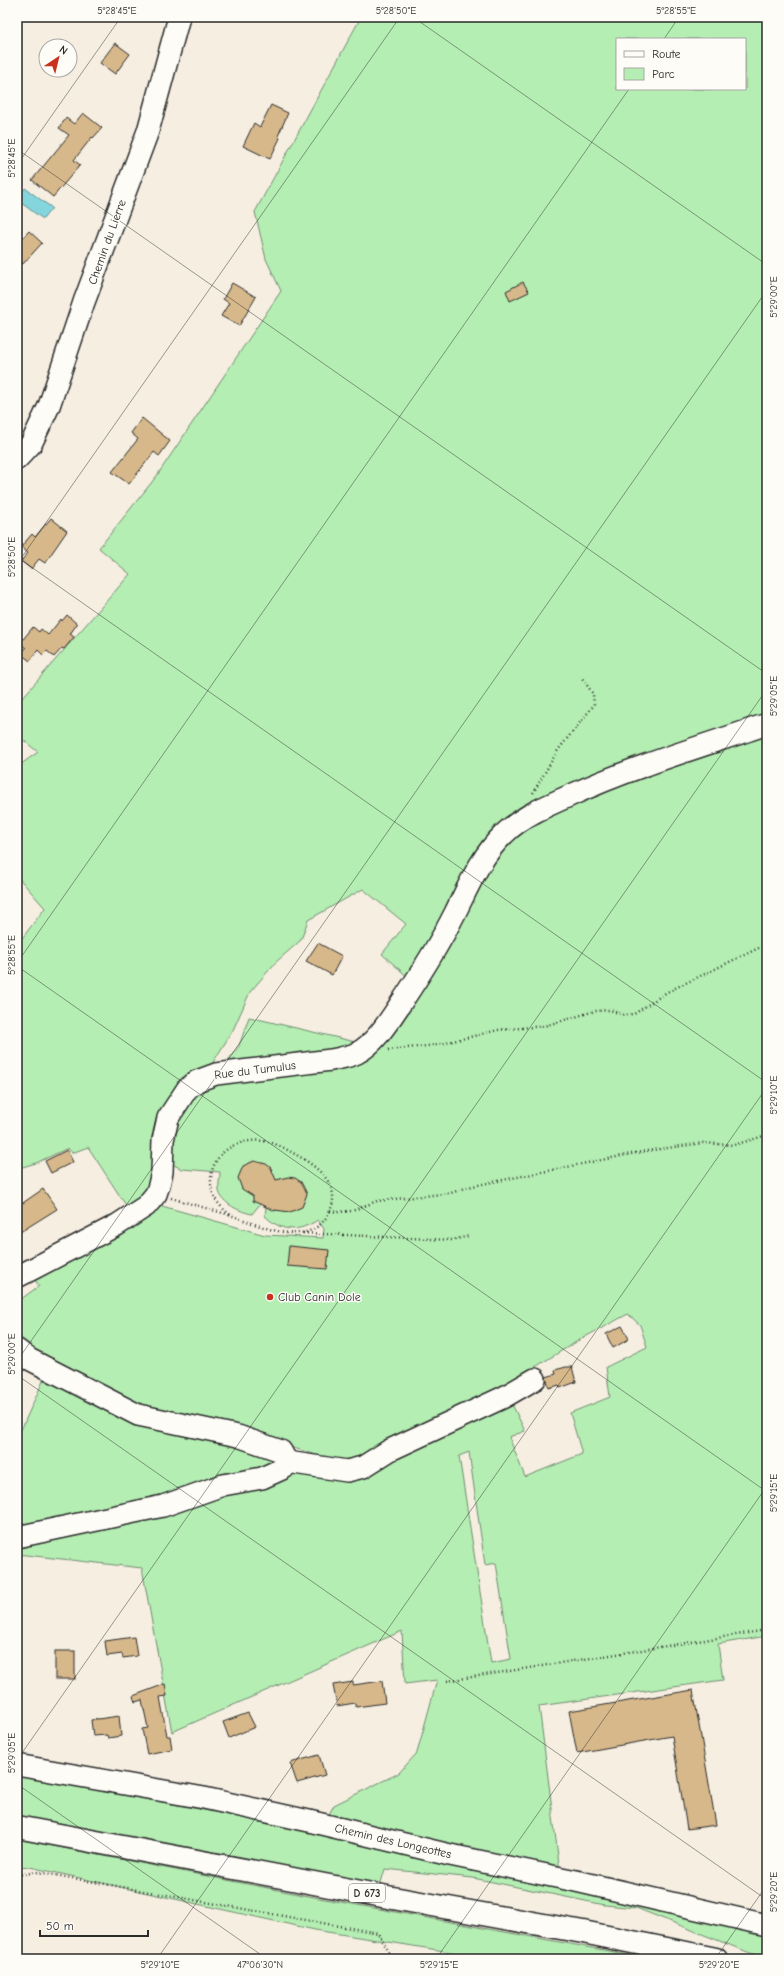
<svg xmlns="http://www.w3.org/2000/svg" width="784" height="1976" font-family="'Comic Neue',sans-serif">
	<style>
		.green { fill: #b4eeb3; stroke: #708c6f; fill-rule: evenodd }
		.water { fill: #84d5dc; stroke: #609195 }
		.building { fill: #d7b88a; stroke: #2b2b2b }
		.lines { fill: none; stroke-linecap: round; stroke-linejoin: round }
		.minor-casing { stroke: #2b2b2b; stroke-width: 24 }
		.major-casing { stroke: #2b2b2b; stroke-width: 25 }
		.path { stroke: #2b2b2b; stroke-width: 2.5; stroke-dasharray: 1 3; stroke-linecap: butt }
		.minor { stroke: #fdfcf7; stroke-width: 21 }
		.major { stroke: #fdfcf7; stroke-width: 22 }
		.ticks { fill: none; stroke: #2b2b2b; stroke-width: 1; stroke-opacity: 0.45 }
		.poi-dot { fill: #c8321e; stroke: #fdfcf7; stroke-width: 1.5 }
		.labels { text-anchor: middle; stroke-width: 3; stroke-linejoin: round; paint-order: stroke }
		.shield { fill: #fdfcf7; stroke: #6a6a68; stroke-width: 1 }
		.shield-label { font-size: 11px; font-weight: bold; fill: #2b2b2b }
		.street-label { font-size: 12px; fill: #2b2b2b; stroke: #fdfcf7 }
		.poi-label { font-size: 12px; fill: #2b2b2b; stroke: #fdfcf7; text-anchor: start }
		.neatline { fill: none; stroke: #2b2b2b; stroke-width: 1.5 }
		.ticks-label { font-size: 10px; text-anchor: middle; fill: #2b2b2b }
	</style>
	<rect width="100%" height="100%" fill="#f5eee1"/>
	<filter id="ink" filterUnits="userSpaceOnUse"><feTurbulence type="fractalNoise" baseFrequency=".025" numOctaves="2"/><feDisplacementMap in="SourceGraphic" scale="8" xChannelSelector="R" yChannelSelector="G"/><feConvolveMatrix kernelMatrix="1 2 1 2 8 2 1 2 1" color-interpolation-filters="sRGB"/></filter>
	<g filter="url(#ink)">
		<g class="green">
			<path d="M 361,17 L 767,17 L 767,1636 L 718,1644 L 723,1680 L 539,1706 L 560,1872 L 388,1834 L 327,1818 L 334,1805 L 399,1773 L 417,1753 L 437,1680 L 405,1684 L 402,1631 L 172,1732 L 142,1568 L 17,1554 L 17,1433 L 21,1430 L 47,1372 L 121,1411 L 146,1421 L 215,1436 L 246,1443 L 272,1453 L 283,1474 L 294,1467 L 344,1475 L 369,1469 L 418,1443 L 510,1400 L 525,1431 L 509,1437 L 525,1477 L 582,1454 L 570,1413 L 610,1397 L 606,1367 L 647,1347 L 640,1325 L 628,1314 L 581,1339 L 486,1397 L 360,1462 L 347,1464 L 267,1440 L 145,1409 L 61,1372 L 26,1351 L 31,1345 L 17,1335 L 17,1302 L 39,1286 L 33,1277 L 162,1206 L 265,1235 L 323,1238 L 324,1229 L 318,1220 C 298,1232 283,1233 265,1216 L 266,1207 L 260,1204 L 252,1214 C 241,1212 222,1204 219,1191 C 218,1186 220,1178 220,1172 L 182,1169 L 168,1162 L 170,1128 L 175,1115 L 190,1093 L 208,1080 L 230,1075 L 363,1058 L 380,1042 L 420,985 L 454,924 L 448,920 L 410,979 L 382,954 L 406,924 L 363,889 L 308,920 L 301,940 L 276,962 L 250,992 L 233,1030 L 212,1064 L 191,1076 L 165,1112 L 160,1125 L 159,1169 L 153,1188 L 145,1200 L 131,1213 L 88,1147 L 72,1153 L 68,1148 L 36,1163 L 19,1168 L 17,1167 L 17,945 L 45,908 L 17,876 L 17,767 L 38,752 L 17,735 L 17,704 L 130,574 L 99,548 L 156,477 L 281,291 L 266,259 L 255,212 ZM 617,39 L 745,39 L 745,89 L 617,89 ZM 469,1452 L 485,1565 L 496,1563 L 511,1659 L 491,1663 L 459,1456 Z"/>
			<polygon points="249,1017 360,1043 347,1050 222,1068 239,1046"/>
			<polygon points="17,1774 318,1832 767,1932 767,1957 750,1953 636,1908 605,1905 473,1878 385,1869 380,1886 17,1817"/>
			<polygon points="17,1839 319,1898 652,1959 493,1959 315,1930 30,1867 17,1868"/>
		</g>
		<polygon class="water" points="25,188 52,208 43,219 17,200"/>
		<g class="building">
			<polygon points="115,43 130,54 115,74 100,63"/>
			<polygon points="271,105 288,113 278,136 280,138 270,159 243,146 254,123 260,127"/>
			<polygon points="83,113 102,128 93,138 92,137 74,160 80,165 53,197 32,180 69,135 59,128 66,118 74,124"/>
			<polygon points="29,231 42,243 23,264 17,258 17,244"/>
			<polygon points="523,282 529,292 510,301 506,291"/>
			<polygon points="232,283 256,297 239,326 221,316 229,303 223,299"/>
			<polygon points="142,418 170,441 159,456 154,452 129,484 112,472 138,439 131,433"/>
			<polygon points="51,518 67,531 45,563 39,559 31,569 21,561 28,553 21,547 32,534 35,537"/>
			<polygon points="67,615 77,624 70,634 74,637 64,649 62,648 54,657 47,651 43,655 38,650 30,661 21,654 26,648 20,643 33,627 39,632 41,629 48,635 61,619 62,621"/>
			<polygon points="318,943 342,956 332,975 306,961"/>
			<polygon points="67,1150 73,1162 51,1173 45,1161"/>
			<polygon points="254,1161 266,1164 271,1168 276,1180 288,1177 295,1178 301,1182 307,1194 302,1207 290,1212 275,1210 275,1211 253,1201 253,1196 242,1189 238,1178 243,1166"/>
			<polygon points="43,1189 57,1209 17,1234 17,1207"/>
			<polygon points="289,1246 329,1250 327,1269 287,1266"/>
			<polygon points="622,1326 629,1339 613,1348 606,1334"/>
			<polygon points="566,1367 572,1367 576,1382 560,1388 559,1385 549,1388 546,1377 556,1374 555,1370"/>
			<polygon points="134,1637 137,1656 123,1658 122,1654 107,1656 105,1641"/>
			<rect x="55" y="1651" width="20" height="28"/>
			<polygon points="382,1681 385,1703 356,1707 355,1703 337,1706 333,1685 353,1682 353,1685"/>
			<polygon points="165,1684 167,1696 160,1697 167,1736 170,1736 172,1749 147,1754 142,1729 148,1728 142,1700 135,1702 133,1696"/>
			<polygon points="693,1690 716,1825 687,1829 672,1736 577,1753 569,1711"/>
			<polygon points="248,1713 255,1727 229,1738 223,1722"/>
			<polygon points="119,1716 121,1736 108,1738 107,1735 93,1736 91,1720"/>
			<polygon points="319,1755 325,1775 297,1783 290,1763"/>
		</g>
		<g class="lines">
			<defs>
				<g id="minor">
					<polyline points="17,459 31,444 49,406 84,302 148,131 179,17"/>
					<path d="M 17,1277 L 117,1225 L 146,1206 L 156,1194 L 159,1185 L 162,1172 L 163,1140 L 168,1118 L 187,1089 L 197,1081 L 216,1074 L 331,1060 C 340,1058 349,1057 357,1053 C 374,1044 387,1024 397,1009 C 418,978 438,947 455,913 C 469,885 481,856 504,834 C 521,817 546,806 569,796 C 632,767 700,747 767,724"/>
					<polyline points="17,1350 29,1359 138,1415 238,1436 281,1451 287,1462 284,1468 262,1478 223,1485 163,1506 17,1537"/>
					<polyline points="287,1462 347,1471 363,1467 390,1450 504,1397 535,1379"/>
					<polyline points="17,1765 204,1798 309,1821 450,1855 576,1881 767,1925"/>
				</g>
				<polyline id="major" points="17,1827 393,1898 583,1932 716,1959"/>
			</defs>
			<use href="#minor" class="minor-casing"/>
			<use href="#major" class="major-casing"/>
			<g class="path">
				<polyline points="533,793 558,750 594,705 593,694 582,678"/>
				<polyline points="388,1050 437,1045 498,1030 544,1026 595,1011 610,1010 624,1015 634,1014 667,992 767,944"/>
				<path d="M 171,1198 C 192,1204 212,1210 233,1216 C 259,1225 304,1248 325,1219 C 348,1188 317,1166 293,1153 C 284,1148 273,1142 263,1141 C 238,1138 212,1152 211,1179 C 210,1195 219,1207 232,1216"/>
				<polyline points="330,1211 338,1212 352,1211 377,1201 451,1193 468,1187 646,1151 703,1143 734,1145 767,1135"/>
				<polyline points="303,1233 452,1240 470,1236"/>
				<polyline points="447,1681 767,1630"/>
				<polyline points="17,1875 38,1872 378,1933 393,1959"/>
			</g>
			<use href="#minor" class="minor"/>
			<use href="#major" class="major"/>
		</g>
	</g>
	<path class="ticks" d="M 413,17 L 767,265M 664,39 L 679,17M 17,149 L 767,674M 17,165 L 121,17M 17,557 L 767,1083M 17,564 L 400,17M 17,963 L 629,89M 17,966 L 767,1492M 17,1361 L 767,290M 17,1375 L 767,1900M 17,1760 L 767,689M 17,1784 L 267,1959M 157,1959 L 767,1087M 436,1959 L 767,1486M 715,1959 L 767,1885"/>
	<circle class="poi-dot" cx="270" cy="1297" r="4"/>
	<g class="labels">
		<rect class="shield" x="349" y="1884" width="36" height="18" rx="3"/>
		<g class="shield-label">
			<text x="367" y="1897">D 673</text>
		</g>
		<g class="street-label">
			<text transform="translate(107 242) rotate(-70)" y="4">Chemin du Lierre</text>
			<text transform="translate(255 1070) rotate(-7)" y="4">Rue du Tumulus</text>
			<text transform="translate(393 1841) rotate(13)" y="4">Chemin des Longeottes</text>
		</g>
		<g class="poi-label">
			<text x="278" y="1301">Club Canin Dole</text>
		</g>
	</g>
	<rect width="784" height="1976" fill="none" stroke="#fdfcf7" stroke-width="44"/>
	<rect x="616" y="38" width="130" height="52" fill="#fdfcf7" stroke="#a9a8a5"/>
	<rect x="624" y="51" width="20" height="6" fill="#fdfcf7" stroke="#a9a8a5"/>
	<text x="652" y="58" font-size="12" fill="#2b2b2b">Route</text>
	<rect x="624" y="68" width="20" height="12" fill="#b4eeb3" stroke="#a9a8a5"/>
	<text x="652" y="78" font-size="12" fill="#2b2b2b">Parc</text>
	<g transform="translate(58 58) rotate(35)"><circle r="19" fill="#fdfcf7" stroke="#a9a8a5"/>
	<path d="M0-3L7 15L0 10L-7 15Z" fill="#c8321e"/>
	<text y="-6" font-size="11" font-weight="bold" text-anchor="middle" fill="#2b2b2b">N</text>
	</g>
	<path d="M40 1930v6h108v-6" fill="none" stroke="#2b2b2b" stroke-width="2"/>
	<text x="46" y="1930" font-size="12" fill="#2b2b2b" stroke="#fdfcf7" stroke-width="3" paint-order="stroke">50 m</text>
	<rect x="22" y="22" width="740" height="1932" class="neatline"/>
	<g class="ticks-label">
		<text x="117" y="14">5°28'45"E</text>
		<text x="396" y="14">5°28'50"E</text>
		<text x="676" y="14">5°28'55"E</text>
		<text transform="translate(11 158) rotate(-90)" y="4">5°28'45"E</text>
		<text transform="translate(773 297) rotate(-90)" y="4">5°29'00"E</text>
		<text transform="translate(11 557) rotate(-90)" y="4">5°28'50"E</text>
		<text transform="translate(773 696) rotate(-90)" y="4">5°29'05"E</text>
		<text transform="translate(11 955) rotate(-90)" y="4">5°28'55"E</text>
		<text transform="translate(773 1095) rotate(-90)" y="4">5°29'10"E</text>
		<text transform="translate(11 1354) rotate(-90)" y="4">5°29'00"E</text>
		<text transform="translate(773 1493) rotate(-90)" y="4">5°29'15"E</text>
		<text transform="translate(11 1753) rotate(-90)" y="4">5°29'05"E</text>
		<text transform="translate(773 1892) rotate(-90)" y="4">5°29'20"E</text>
		<text x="160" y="1968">5°29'10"E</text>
		<text x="260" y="1968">47°06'30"N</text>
		<text x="439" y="1968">5°29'15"E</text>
		<text x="719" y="1968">5°29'20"E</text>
	</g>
</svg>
